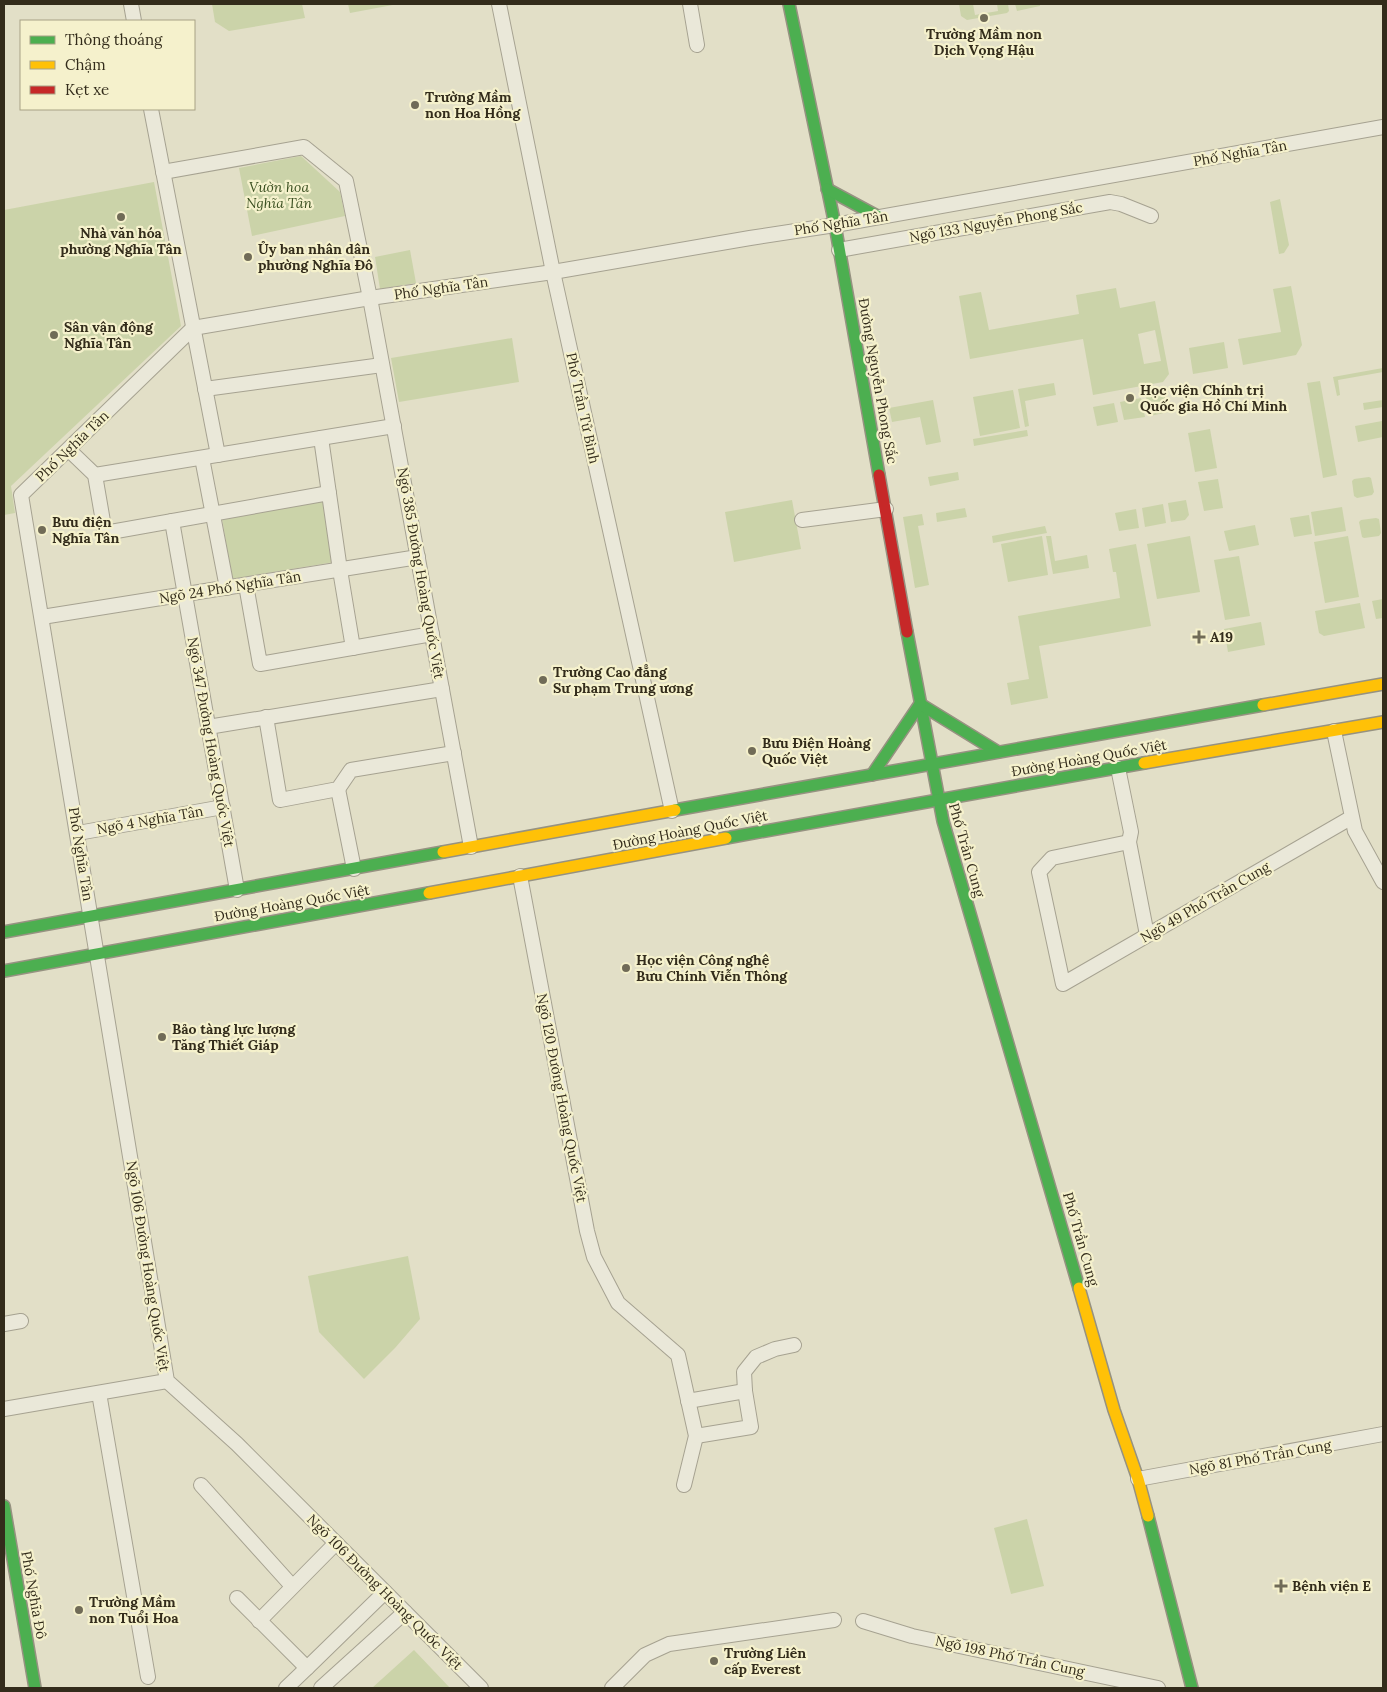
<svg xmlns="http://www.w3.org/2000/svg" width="1387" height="1692" font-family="Lora,serif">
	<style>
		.green { fill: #cbd3a9; fill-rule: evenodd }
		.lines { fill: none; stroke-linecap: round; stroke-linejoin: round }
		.street-casing { stroke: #a6a291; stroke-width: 16 }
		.fast-casing { stroke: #969281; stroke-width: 14 }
		.slow-casing { stroke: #969281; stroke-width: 14 }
		.jam-casing { stroke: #969281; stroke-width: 14 }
		.street { stroke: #eae8d9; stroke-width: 14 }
		.fast { stroke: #4caf50; stroke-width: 11 }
		.slow { stroke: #ffc107; stroke-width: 11 }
		.jam { stroke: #c62828; stroke-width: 11 }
		.poi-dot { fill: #706b57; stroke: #f5f1cc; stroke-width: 2 }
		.labels { text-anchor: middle; stroke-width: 4.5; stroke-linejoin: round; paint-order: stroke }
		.poi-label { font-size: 14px; font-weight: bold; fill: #332c1b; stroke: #f5f1cc; text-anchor: start }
		.street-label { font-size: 14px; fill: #332c1b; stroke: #f5f1cc }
		.park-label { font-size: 14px; font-style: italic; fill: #3b5021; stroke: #f5f1cc }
	</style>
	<rect width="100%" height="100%" fill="#e2dfc7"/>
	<g class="green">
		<polygon points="212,4 302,4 305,18 229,31 215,22"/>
		<polygon points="348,4 398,4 350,13"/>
		<polygon points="959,4 973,4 975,15 998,11 997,4 1008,4 1009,11 1007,13 967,20 961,16"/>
		<polygon points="1015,4 1040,4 1040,6 1017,11"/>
		<polygon points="301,156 340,192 345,216 252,236 239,168"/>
		<polygon points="154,182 181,326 11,486 15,513 4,515 4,210"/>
		<polygon points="1280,199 1289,245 1284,253 1279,254 1270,202"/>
		<polygon points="410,250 416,283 380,289 375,257"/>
		<polygon points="1291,286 1302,345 1296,355 1243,365 1238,339 1281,332 1273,289"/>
		<path d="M 1116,288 L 1120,308 L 1155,301 L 1169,374 L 1163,382 L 1093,395 L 1083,339 L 970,359 L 959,296 L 981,292 L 989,330 L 1079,314 L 1076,295 ZM 1155,330 L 1161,361 L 1144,364 L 1138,334 Z"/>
		<polygon points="512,338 519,382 399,402 391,358"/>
		<polygon points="1224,342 1228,368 1193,374 1189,348"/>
		<polygon points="1383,368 1383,372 1338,380 1340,395 1337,396 1333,377"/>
		<polygon points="1320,381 1337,475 1323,478 1307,383"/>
		<polygon points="1054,383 1056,395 1025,401 1029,426 1025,427 1018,389"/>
		<polygon points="1013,390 1020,428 980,436 973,397"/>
		<polygon points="1159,394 1165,397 1168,412 1150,416 1146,397"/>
		<polygon points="1141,398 1145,417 1124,420 1120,402"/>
		<polygon points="933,400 941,442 926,445 920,417 892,422 889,408"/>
		<polygon points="1383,400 1383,407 1364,410 1363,403"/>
		<polygon points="1114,403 1118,422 1097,426 1093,407"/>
		<polygon points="1382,421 1383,437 1358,442 1355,426"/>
		<polygon points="1210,429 1217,468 1195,472 1188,433"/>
		<polygon points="1027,430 1028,436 974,446 973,439"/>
		<polygon points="958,472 959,480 930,486 928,477"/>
		<polygon points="1369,477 1371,478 1374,492 1372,495 1357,498 1354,496 1352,481 1354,479"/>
		<polygon points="1218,479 1223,508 1204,511 1198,482"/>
		<polygon points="792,500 801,549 734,562 725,512"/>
		<polygon points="1186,500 1189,515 1185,520 1171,522 1168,503"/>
		<polygon points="324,501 334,562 232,579 222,518"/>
		<polygon points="1163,504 1166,523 1145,527 1142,508"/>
		<polygon points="1342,507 1346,531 1315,536 1311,512"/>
		<polygon points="965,508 967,517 937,522 936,513"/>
		<polygon points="1136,509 1139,528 1119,531 1115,513"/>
		<polygon points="922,514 924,525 918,526 929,585 915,588 903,517"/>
		<polygon points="1309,515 1312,534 1294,537 1290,518"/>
		<polygon points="1376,518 1379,519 1381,533 1379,536 1364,538 1362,537 1359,522 1361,520"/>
		<polygon points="1255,525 1259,545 1229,551 1224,531"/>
		<polygon points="1045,526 1047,533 993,543 992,536"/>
		<polygon points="1042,536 1048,575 1008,582 1001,544"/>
		<polygon points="1046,536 1051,536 1055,561 1087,555 1089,568 1053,574"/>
		<polygon points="1190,536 1200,592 1157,599 1147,544"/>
		<polygon points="1348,536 1359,597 1325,603 1314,542"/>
		<polygon points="1136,544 1151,626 1039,646 1048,698 1011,705 1007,683 1029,679 1018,616 1120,598 1116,572 1113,572 1109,549"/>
		<polygon points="1239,556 1250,616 1225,620 1214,560"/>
		<polygon points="1383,599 1383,618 1376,619 1372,601"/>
		<polygon points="1360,603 1365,628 1324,636 1319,633 1315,611"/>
		<polygon points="1261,622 1265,645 1228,652 1224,629"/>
		<polygon points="408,1256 420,1319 395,1348 364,1379 319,1332 308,1276"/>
		<polygon points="1027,1519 1044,1586 1011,1594 994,1528"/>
		<polygon points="414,1650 450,1688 372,1688"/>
	</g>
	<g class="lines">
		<defs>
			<g id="street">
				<polyline points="131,4 134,21"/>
				<polyline points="499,4 553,272 672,811"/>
				<polyline points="690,4 697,45"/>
				<polyline points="151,109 218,455"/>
				<polyline points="163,172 304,147 346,181 370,298 471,847"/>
				<polyline points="839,250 1110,202 1121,204 1151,216"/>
				<polyline points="205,389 382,365"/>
				<polyline points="321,438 340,570 353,648"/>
				<polyline points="69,450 95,475 105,533 329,493"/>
				<polyline points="202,458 227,588"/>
				<polyline points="95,475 394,426"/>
				<polyline points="802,520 886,509"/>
				<polyline points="172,521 237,890"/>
				<polyline points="246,585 260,664 432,634"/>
				<polyline points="42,617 418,557"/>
				<polyline points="266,717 280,800 338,789 351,770 454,753"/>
				<polyline points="208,727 442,689"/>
				<polyline points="1334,731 1355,831 1383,882"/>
				<polyline points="1118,768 1131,832 1129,842 1147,935"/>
				<polyline points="338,789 354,869"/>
				<polyline points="78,833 223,807"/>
				<polyline points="1129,842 1052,858 1039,872 1063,984 1347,820"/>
				<polyline points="520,876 587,1231 594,1257 618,1303 678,1355 696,1436 684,1485"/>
				<polyline points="4,1324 21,1321"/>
				<polyline points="99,1393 148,1677"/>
				<polyline points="688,1401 745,1391"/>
				<polyline points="4,1409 167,1381"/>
				<polyline points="696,1436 751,1427 745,1391 744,1372 756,1357 775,1349 794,1345"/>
				<polyline points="1138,1479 1383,1434"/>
				<polyline points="201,1485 292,1586"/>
				<polyline points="237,1598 307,1668 286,1688"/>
				<polyline points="259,1621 336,1543"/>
				<polyline points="863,1621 912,1636 1158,1688"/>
				<polyline points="307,1668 385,1592"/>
				<polyline points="321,1688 405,1612"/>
				<polyline points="481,1688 237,1444 167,1381 21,495 193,328 370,298 553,272 750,238 835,225 1383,127"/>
				<polyline points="612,1688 645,1655 669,1644 834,1620"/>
			</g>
			<g id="fast">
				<polyline points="789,4 835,225 879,475"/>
				<polyline points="827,189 879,217"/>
				<polyline points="907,632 943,821 1079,1288"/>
				<polyline points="920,704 998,752"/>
				<polyline points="872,775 920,704"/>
				<polyline points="675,810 1263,705"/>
				<polyline points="726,838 1144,763"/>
				<polyline points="4,932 443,852"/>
				<polyline points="4,971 429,893"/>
				<polyline points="4,1506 35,1688"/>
				<polyline points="1148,1516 1192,1688"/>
			</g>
			<g id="slow">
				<polyline points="1263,705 1383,684"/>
				<polyline points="1144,763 1383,722"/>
				<polyline points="443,852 675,810"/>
				<polyline points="429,893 726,838"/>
				<polyline points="1079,1288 1114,1410 1138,1479 1148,1516"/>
			</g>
			<polyline id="jam" points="879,475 907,632"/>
		</defs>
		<use href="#street" class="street-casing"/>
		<use href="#fast" class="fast-casing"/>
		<use href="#slow" class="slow-casing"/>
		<use href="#jam" class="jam-casing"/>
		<use href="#street" class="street"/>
		<use href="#fast" class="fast"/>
		<use href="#slow" class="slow"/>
		<use href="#jam" class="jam"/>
	</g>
	<g class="poi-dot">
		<circle cx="984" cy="18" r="5"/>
		<circle cx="415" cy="105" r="5"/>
		<circle cx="121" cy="217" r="5"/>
		<circle cx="248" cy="257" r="5"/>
		<circle cx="54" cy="335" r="5"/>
		<circle cx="1130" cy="398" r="5"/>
		<circle cx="42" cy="530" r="5"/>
		<path d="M1196.5 629.5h5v5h5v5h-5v5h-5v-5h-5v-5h5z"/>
		<circle cx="543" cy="680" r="5"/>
		<circle cx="752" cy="751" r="5"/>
		<circle cx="626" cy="968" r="5"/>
		<circle cx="162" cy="1037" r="5"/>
		<path d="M1278.5 1578.5h5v5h5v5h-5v5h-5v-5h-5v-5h5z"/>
		<circle cx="79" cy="1610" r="5"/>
		<circle cx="714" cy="1661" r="5"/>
	</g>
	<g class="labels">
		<g class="poi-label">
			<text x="984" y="39" text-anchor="middle">Trường Mầm non<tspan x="984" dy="16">Dịch Vọng Hậu</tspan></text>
			<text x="425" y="102">Trường Mầm<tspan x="425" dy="16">non Hoa Hồng</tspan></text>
			<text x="121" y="238" text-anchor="middle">Nhà văn hóa<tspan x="121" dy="16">phường Nghĩa Tân</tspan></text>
			<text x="258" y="254">Ủy ban nhân dân<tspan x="258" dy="16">phường Nghĩa Đô</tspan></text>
			<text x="64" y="332">Sân vận động<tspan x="64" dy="16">Nghĩa Tân</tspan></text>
			<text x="1140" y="395">Học viện Chính trị<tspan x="1140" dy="16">Quốc gia Hồ Chí Minh</tspan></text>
			<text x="52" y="527">Bưu điện<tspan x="52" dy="16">Nghĩa Tân</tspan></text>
			<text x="1210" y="642">A19</text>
			<text x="553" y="677">Trường Cao đẳng<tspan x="553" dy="16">Sư phạm Trung ương</tspan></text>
			<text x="762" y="748">Bưu Điện Hoàng<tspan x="762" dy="16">Quốc Việt</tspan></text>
			<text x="636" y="965">Học viện Công nghệ<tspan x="636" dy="16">Bưu Chính Viễn Thông</tspan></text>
			<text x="172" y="1034">Bảo tàng lực lượng<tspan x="172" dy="16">Tăng Thiết Giáp</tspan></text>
			<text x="1292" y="1591">Bệnh viện E</text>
			<text x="89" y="1607">Trường Mầm<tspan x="89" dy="16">non Tuổi Hoa</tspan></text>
			<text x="724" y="1658">Trường Liên<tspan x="724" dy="16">cấp Everest</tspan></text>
		</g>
		<g class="street-label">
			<text transform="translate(1240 153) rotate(-10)" y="5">Phố Nghĩa Tân</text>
			<text transform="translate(996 222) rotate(-10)" y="5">Ngõ 133 Nguyễn Phong Sắc</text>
			<text transform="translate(841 223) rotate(-9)" y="5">Phố Nghĩa Tân</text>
			<text transform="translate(441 288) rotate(-8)" y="5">Phố Nghĩa Tân</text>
			<text transform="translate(878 381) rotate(80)" y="5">Đường Nguyễn Phong Sắc</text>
			<text transform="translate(583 408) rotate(78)" y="5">Phố Trần Tử Bình</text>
			<text transform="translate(72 446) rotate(-44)" y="5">Phố Nghĩa Tân</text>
			<text transform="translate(421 573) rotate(80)" y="5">Ngõ 385 Đường Hoàng Quốc Việt</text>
			<text transform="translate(230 587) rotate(-9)" y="5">Ngõ 24 Phố Nghĩa Tân</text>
			<text transform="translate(211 742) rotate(80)" y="5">Ngõ 347 Đường Hoàng Quốc Việt</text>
			<text transform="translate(1089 758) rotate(-10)" y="5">Đường Hoàng Quốc Việt</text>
			<text transform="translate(150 820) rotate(-10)" y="5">Ngõ 4 Nghĩa Tân</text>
			<text transform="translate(690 830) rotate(-11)" y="5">Đường Hoàng Quốc Việt</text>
			<text transform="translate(967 850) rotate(74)" y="5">Phố Trần Cung</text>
			<text transform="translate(81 854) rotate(81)" y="5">Phố Nghĩa Tân</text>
			<text transform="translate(1205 902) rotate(-30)" y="5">Ngõ 49 Phố Trần Cung</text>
			<text transform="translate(292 903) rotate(-10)" y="5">Đường Hoàng Quốc Việt</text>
			<text transform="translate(562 1098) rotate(79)" y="5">Ngõ 120 Đường Hoàng Quốc Việt</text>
			<text transform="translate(1081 1239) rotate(74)" y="5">Phố Trần Cung</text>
			<text transform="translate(148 1266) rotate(81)" y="5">Ngõ 106 Đường Hoàng Quốc Việt</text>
			<text transform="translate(1260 1457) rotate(-10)" y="5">Ngõ 81 Phố Trần Cung</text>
			<text transform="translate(385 1592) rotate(45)" y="5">Ngõ 106 Đường Hoàng Quốc Việt</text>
			<text transform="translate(34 1595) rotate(80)" y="5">Phố Nghĩa Đô</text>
			<text transform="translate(1010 1656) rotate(12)" y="5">Ngõ 198 Phố Trần Cung</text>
		</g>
		<g class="park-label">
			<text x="279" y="192">Vườn hoa<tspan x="279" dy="16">Nghĩa Tân</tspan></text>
		</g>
	</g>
	<rect width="1387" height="1692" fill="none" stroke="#332c1b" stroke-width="10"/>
	<rect x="20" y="20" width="175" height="90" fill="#f5f1cc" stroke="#a7a285"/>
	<rect x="30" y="36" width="25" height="8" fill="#4caf50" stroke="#a7a285"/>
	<text x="65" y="45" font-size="15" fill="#332c1b">Thông thoáng</text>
	<rect x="30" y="61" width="25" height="8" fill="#ffc107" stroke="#a7a285"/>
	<text x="65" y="70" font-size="15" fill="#332c1b">Chậm</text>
	<rect x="30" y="86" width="25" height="8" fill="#c62828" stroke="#a7a285"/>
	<text x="65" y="95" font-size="15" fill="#332c1b">Kẹt xe</text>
</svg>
